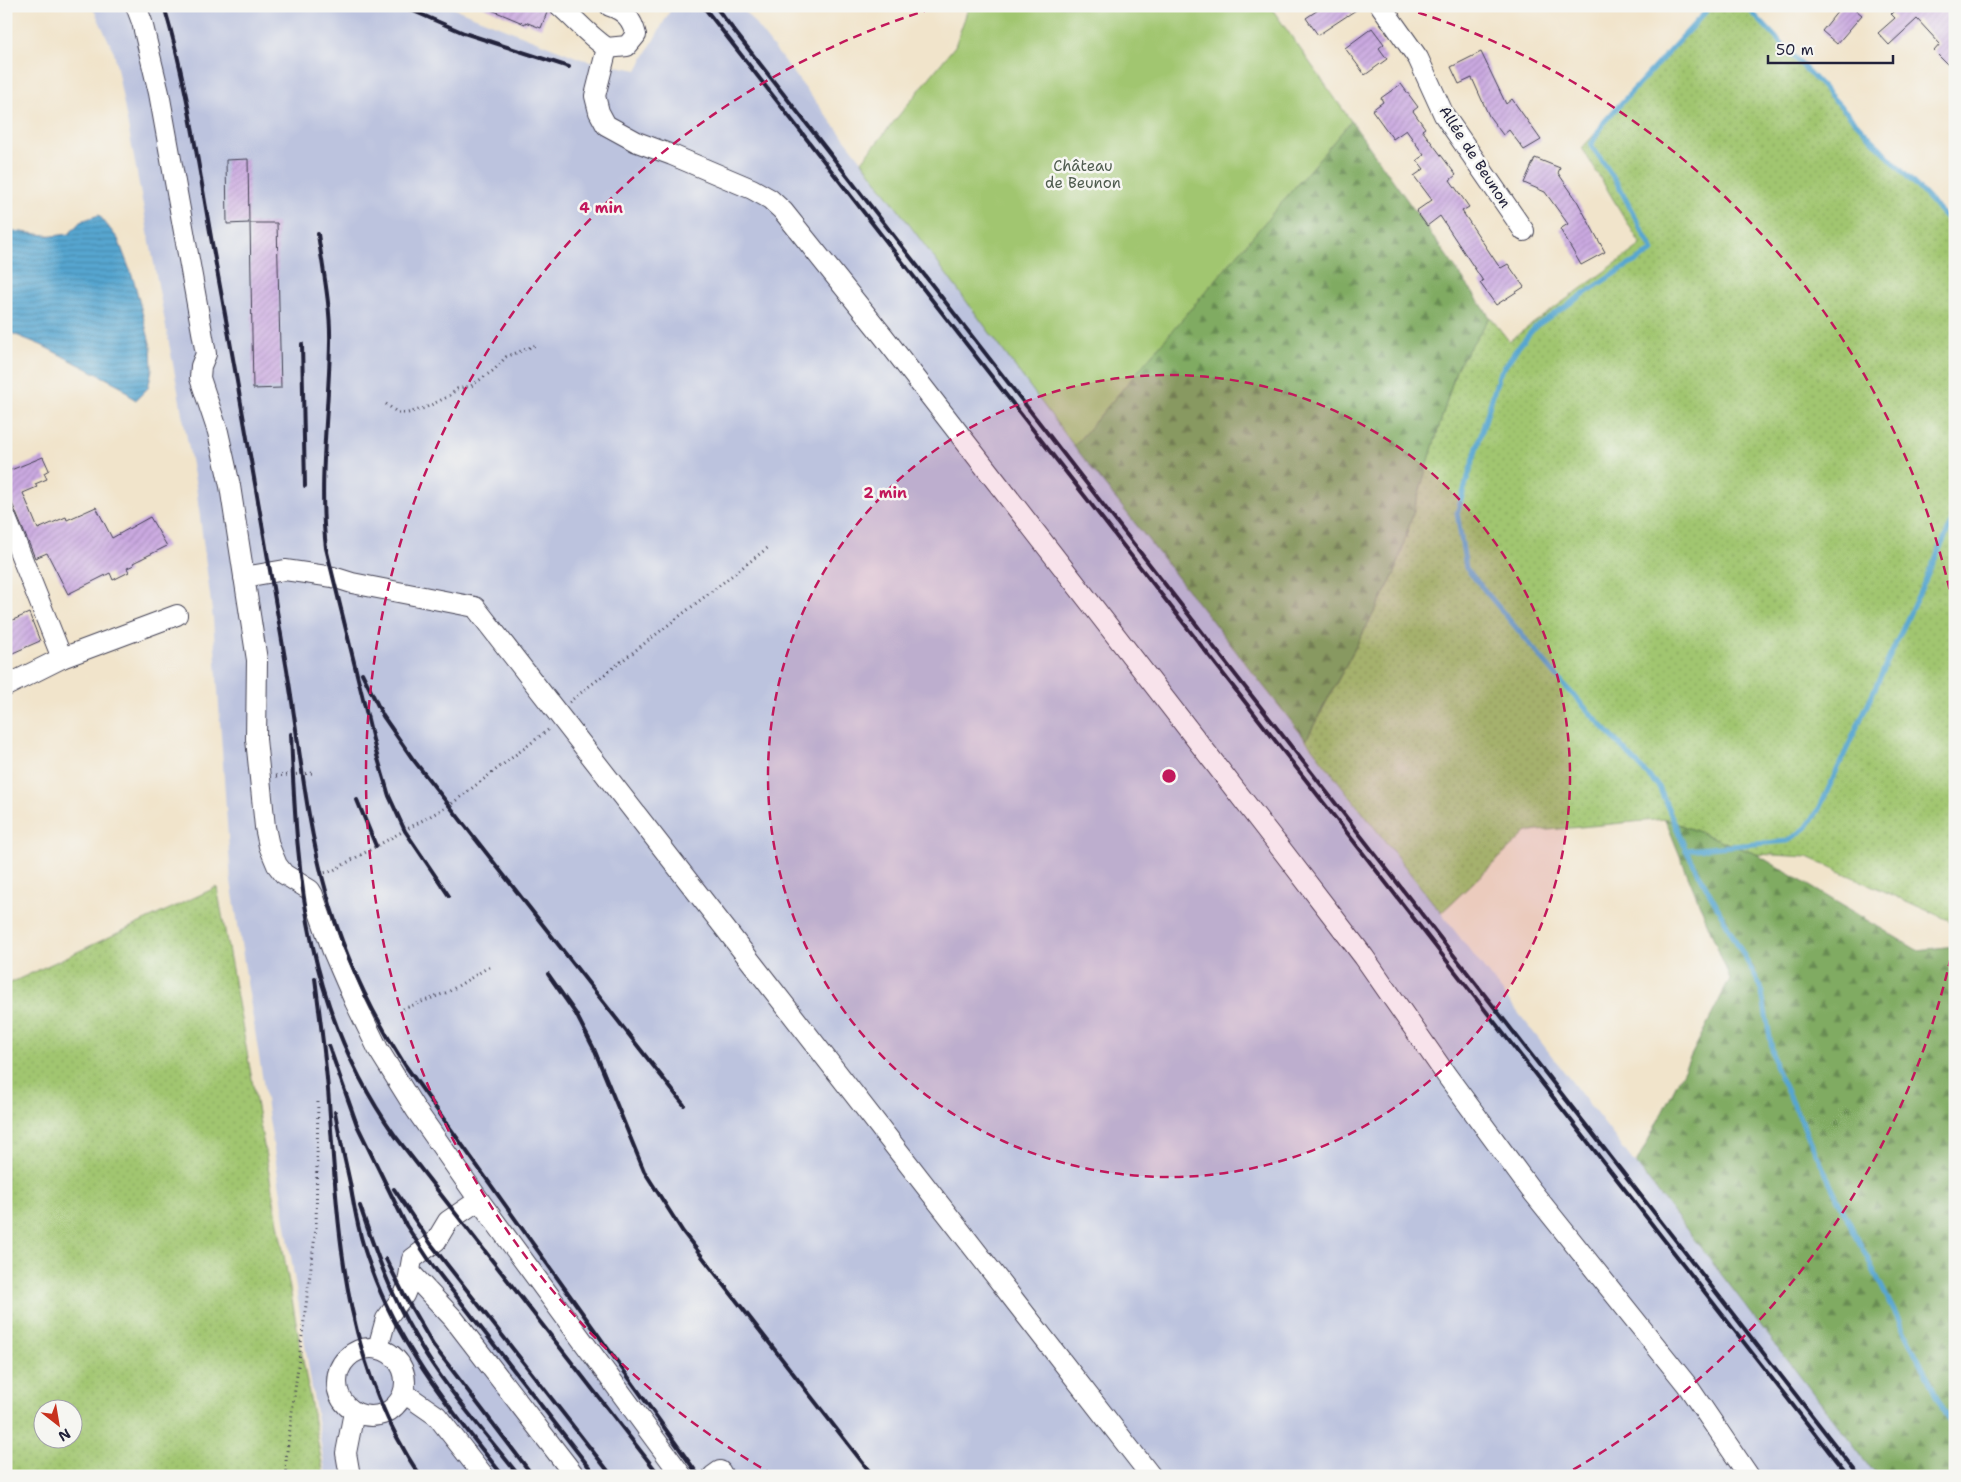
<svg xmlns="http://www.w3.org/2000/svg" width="1961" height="1482" font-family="'Shantell Sans',sans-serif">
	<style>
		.railway { fill: #bcc3de }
		.grass { fill: url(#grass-dots); stroke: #627456; fill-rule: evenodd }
		.forest { fill: url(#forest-firs); stroke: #51664e }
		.garden { fill: #a1c670; stroke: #627456 }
		.water { fill: url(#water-rules); stroke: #3c6486 }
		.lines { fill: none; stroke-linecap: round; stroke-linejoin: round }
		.stream { stroke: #56a6d0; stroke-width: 5 }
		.building { fill: url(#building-hatch) }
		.minor-casing { stroke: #413f51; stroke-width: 22 }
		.path { stroke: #413f51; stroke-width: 3; stroke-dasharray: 1 4; stroke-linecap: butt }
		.minor { stroke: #fff; stroke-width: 20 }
		.rail { stroke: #22223b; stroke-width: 4 }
		.ring { fill: none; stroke: #c2185b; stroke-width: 2.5; stroke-dasharray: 9 6 }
		.labels { text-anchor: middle; stroke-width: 5; stroke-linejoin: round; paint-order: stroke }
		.street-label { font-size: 15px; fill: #22223b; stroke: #f6f6f2 }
		.park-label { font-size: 15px; fill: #4e5b4e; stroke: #f6f6f2 }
		.centre { fill: #c2185b; stroke: #f6f6f2; stroke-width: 2.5 }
		.ring-label { font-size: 15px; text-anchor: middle; font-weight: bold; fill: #c2185b; stroke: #f6f6f2; stroke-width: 5; stroke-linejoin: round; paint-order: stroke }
	</style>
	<defs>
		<pattern id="grass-dots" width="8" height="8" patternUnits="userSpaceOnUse" patternTransform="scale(1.25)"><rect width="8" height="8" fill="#a1c670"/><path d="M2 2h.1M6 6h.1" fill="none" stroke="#8aaa62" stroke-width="1.8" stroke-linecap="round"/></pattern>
		<pattern id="forest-firs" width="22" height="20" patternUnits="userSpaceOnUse" patternTransform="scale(1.25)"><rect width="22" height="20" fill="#80ab62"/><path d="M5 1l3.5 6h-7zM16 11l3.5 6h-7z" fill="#688b52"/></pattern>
		<pattern id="water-rules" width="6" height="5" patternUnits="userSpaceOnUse" patternTransform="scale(1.25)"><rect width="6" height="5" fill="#56a6d0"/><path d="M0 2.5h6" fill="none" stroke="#4787aa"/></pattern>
		<pattern id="building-hatch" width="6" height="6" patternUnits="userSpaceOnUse" patternTransform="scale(1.25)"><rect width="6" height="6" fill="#caa9e0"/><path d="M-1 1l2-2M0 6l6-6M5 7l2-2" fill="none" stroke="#ad91c1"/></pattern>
	</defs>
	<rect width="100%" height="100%" fill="#f6f6f2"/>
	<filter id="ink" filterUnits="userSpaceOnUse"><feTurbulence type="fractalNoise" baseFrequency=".02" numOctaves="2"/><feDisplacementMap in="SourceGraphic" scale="10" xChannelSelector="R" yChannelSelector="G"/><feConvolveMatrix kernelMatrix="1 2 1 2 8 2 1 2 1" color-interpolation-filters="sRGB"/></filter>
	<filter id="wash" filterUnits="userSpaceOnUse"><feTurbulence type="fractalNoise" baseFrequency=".0096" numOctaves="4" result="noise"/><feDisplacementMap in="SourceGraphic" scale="20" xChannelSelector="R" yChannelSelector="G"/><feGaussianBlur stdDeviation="1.12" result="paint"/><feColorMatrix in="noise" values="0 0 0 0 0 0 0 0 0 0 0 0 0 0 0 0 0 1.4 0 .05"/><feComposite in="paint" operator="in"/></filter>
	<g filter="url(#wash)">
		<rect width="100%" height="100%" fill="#f1e4cb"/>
		<polygon class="railway" points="92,6 448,6 581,59 637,70 671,9 669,6 741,6 862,161 1074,446 1441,913 1877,1476 326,1476 231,881 213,619 196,486 114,52"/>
		<g class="grass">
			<polygon points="1711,6 1746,6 1955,224 1955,923 1808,857 1756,854 1665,819 1527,832 1441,913 1306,740 1395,573 1457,367 1490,317 1509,341 1641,245 1582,148"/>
			<path d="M 217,887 L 324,1476 L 6,1476 L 6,985 ZM 42,1410 L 72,1410 L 72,1440 L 42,1440 Z"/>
		</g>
		<g class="forest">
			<polygon points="1351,121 1490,317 1457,367 1395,573 1306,740 1074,446"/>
			<polygon points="1665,819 1756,854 1917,950 1955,946 1955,1476 1877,1476 1636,1164 1730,979"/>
		</g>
		<polygon class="garden" points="969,6 1270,6 1351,121 1074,446 862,161 955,46"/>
		<polygon class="water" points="99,215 118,239 134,281 151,347 152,369 148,388 136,400 131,397 121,386 41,345 6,331 6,230 53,236 69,234 81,221"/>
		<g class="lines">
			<g class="stream">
				<polyline points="1746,6 1955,227"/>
				<polyline points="1955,516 1818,811 1806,828 1788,841 1686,850 1761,987 1775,1066 1842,1208 1955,1432"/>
				<polyline points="1686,850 1659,787 1564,685 1466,568 1457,513 1499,375 1516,350 1536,326 1617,272 1653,251 1616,181 1591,145 1604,122 1711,6"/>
			</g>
		</g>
		<g id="blocks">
			<g class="building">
				<polygon points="482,6 537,6 548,10 541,28 525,22 525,24"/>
				<polygon points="1324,6 1362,6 1318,35 1306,18"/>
				<polygon points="1842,6 1851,6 1862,15 1837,44 1822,31"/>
				<polygon points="1899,6 1955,6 1955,59 1953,57 1947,64 1934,51 1940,44 1917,19 1889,45 1878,33 1895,18 1891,14"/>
				<polygon points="1372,28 1384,44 1379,48 1387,59 1365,75 1345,48"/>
				<polygon points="1481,52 1506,104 1512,99 1541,140 1524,150 1509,130 1503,135 1489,116 1472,78 1459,84 1451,67"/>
				<polygon points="1401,84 1418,107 1413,111 1425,128 1422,130 1456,175 1450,180 1469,207 1462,211 1498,265 1501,268 1508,264 1524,287 1496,305 1480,283 1483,281 1440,216 1427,226 1416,211 1432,200 1414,176 1424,169 1417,160 1424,155 1406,130 1393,139 1372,110 1383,102 1381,98"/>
				<polygon points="1535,158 1560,168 1558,173 1576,199 1605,252 1581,265 1560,229 1568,224 1545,192 1524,183"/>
				<polygon points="248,159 249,223 227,224 226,160"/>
				<polygon points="250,223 277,223 281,388 253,389"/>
				<polygon points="43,457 49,470 44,473 47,479 35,484 37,487 23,493 38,529 66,517 67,520 96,507 112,538 150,517 167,546 133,563 134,565 127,568 129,572 113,580 110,573 68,594 47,553 35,558 6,489 6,472"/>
				<polygon points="29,613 40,641 6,656 6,623"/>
			</g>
		</g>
	</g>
	<g filter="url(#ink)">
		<use href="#blocks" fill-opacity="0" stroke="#413f51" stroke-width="1"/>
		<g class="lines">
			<defs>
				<g id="minor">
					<polyline points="136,6 142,22 159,93 206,354 201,366 200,378 218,432 230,486 257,660 256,739 265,827 269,846 277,865 284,874 310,890 313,895 332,949 355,1002 378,1049 416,1110 479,1200 682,1476"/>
					<path d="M 560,6 C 577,21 588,35 607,48 L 627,46 L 636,35 C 632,19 625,11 610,6"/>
					<polyline points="1381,6 1418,58 1444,115 1524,231"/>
					<polyline points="607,48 595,96 599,112 606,125 637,142 672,155 752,189 770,199 783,211 884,337 1275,841 1364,957 1447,1076 1531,1190 1687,1385 1749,1476"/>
					<polyline points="6,518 62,658"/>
					<polyline points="244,577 285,570 333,577 352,583 475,607 1151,1476"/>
					<polyline points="6,686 62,658 177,615"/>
					<polyline points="410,1272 453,1318 575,1476"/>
					<circle cx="371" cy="1382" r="34"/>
					<polyline points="378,1348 386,1319 404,1295 407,1288 412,1259 436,1241 448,1221 479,1200"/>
					<polyline points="404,1393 437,1416 484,1476"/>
					<polyline points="350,1476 346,1453 354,1412"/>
					<polyline points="713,1476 720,1471 723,1476"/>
				</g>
			</defs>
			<use href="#minor" class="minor-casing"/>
			<g class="path">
				<polyline points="386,404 398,413 408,413 425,408 449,396 457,389 471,386 494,370 506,357 536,345"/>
				<polyline points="569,702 770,546"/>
				<polyline points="276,776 313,773"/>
				<polyline points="320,874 332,871 450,805 548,730"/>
				<polyline points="403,1009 448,992 492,965"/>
				<polyline points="287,1476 286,1459 316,1228 318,1099"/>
			</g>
			<use href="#minor" class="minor"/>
			<g class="rail">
				<path d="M 164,6 C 187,83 198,164 212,243 C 238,383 262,523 286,664 C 299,739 305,817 326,891 C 343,953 370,1011 405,1065 L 699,1476"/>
				<polyline points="402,6 464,33 569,67"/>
				<polyline points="703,6 1848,1476"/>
				<polyline points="715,6 1859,1476"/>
				<path d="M 318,234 C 323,270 331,307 330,343 C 329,412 318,479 326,548 L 376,752 L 389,796 L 405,831 L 449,896"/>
				<polyline points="302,344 305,486"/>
				<polyline points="362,673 383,716 412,758 684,1105"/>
				<path d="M 291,734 C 297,883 307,1012 396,1137 L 660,1476"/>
				<polyline points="357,800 376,846"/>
				<polyline points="548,974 576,1014 594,1049 644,1171 683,1232 873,1476"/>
				<path d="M 315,978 C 320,1019 326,1060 329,1102 C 339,1236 342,1359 420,1476"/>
				<polyline points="329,1046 357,1125 406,1225 433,1266 596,1476"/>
				<path d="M 335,1112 C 339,1136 345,1159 350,1183 C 355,1212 360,1240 371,1268 C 399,1347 452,1411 503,1476"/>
				<polyline points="394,1189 431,1244 612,1476"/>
				<path d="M 360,1206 C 375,1251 391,1295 415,1336 C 443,1386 483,1430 519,1476"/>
				<polyline points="386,1259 404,1295 433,1345 533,1476"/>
			</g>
		</g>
	</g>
	<circle cx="1169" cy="776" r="401" fill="#c2185b" fill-opacity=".12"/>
	<g class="ring">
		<circle cx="1169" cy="776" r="401"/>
		<path d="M1954 943A803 803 0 0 1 1564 1475M774 1475A803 803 0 0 1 934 8M1404 8A803 803 0 0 1 1954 609"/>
	</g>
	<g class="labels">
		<g class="street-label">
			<text transform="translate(1475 157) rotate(57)" y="5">Allée de Beunon</text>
		</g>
		<g class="park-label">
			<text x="1083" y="171">Château<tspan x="1083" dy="17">de Beunon</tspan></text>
		</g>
	</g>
	<circle cx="1169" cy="776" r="8" class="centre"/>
	<g class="ring-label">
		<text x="601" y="213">4 min</text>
		<text x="885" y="498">2 min</text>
	</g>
	<rect width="1961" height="1482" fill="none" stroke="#f6f6f2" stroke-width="25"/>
	<g transform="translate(58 1424) rotate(149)"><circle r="24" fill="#f6f6f2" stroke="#a1a1a9"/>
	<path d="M0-4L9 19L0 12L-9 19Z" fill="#c8321e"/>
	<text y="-8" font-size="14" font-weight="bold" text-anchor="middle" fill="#22223b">N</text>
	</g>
	<path d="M1768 55v8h125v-8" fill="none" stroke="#22223b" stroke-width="2.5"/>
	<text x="1776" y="55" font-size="15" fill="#22223b" stroke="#f6f6f2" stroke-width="4" paint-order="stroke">50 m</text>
</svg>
